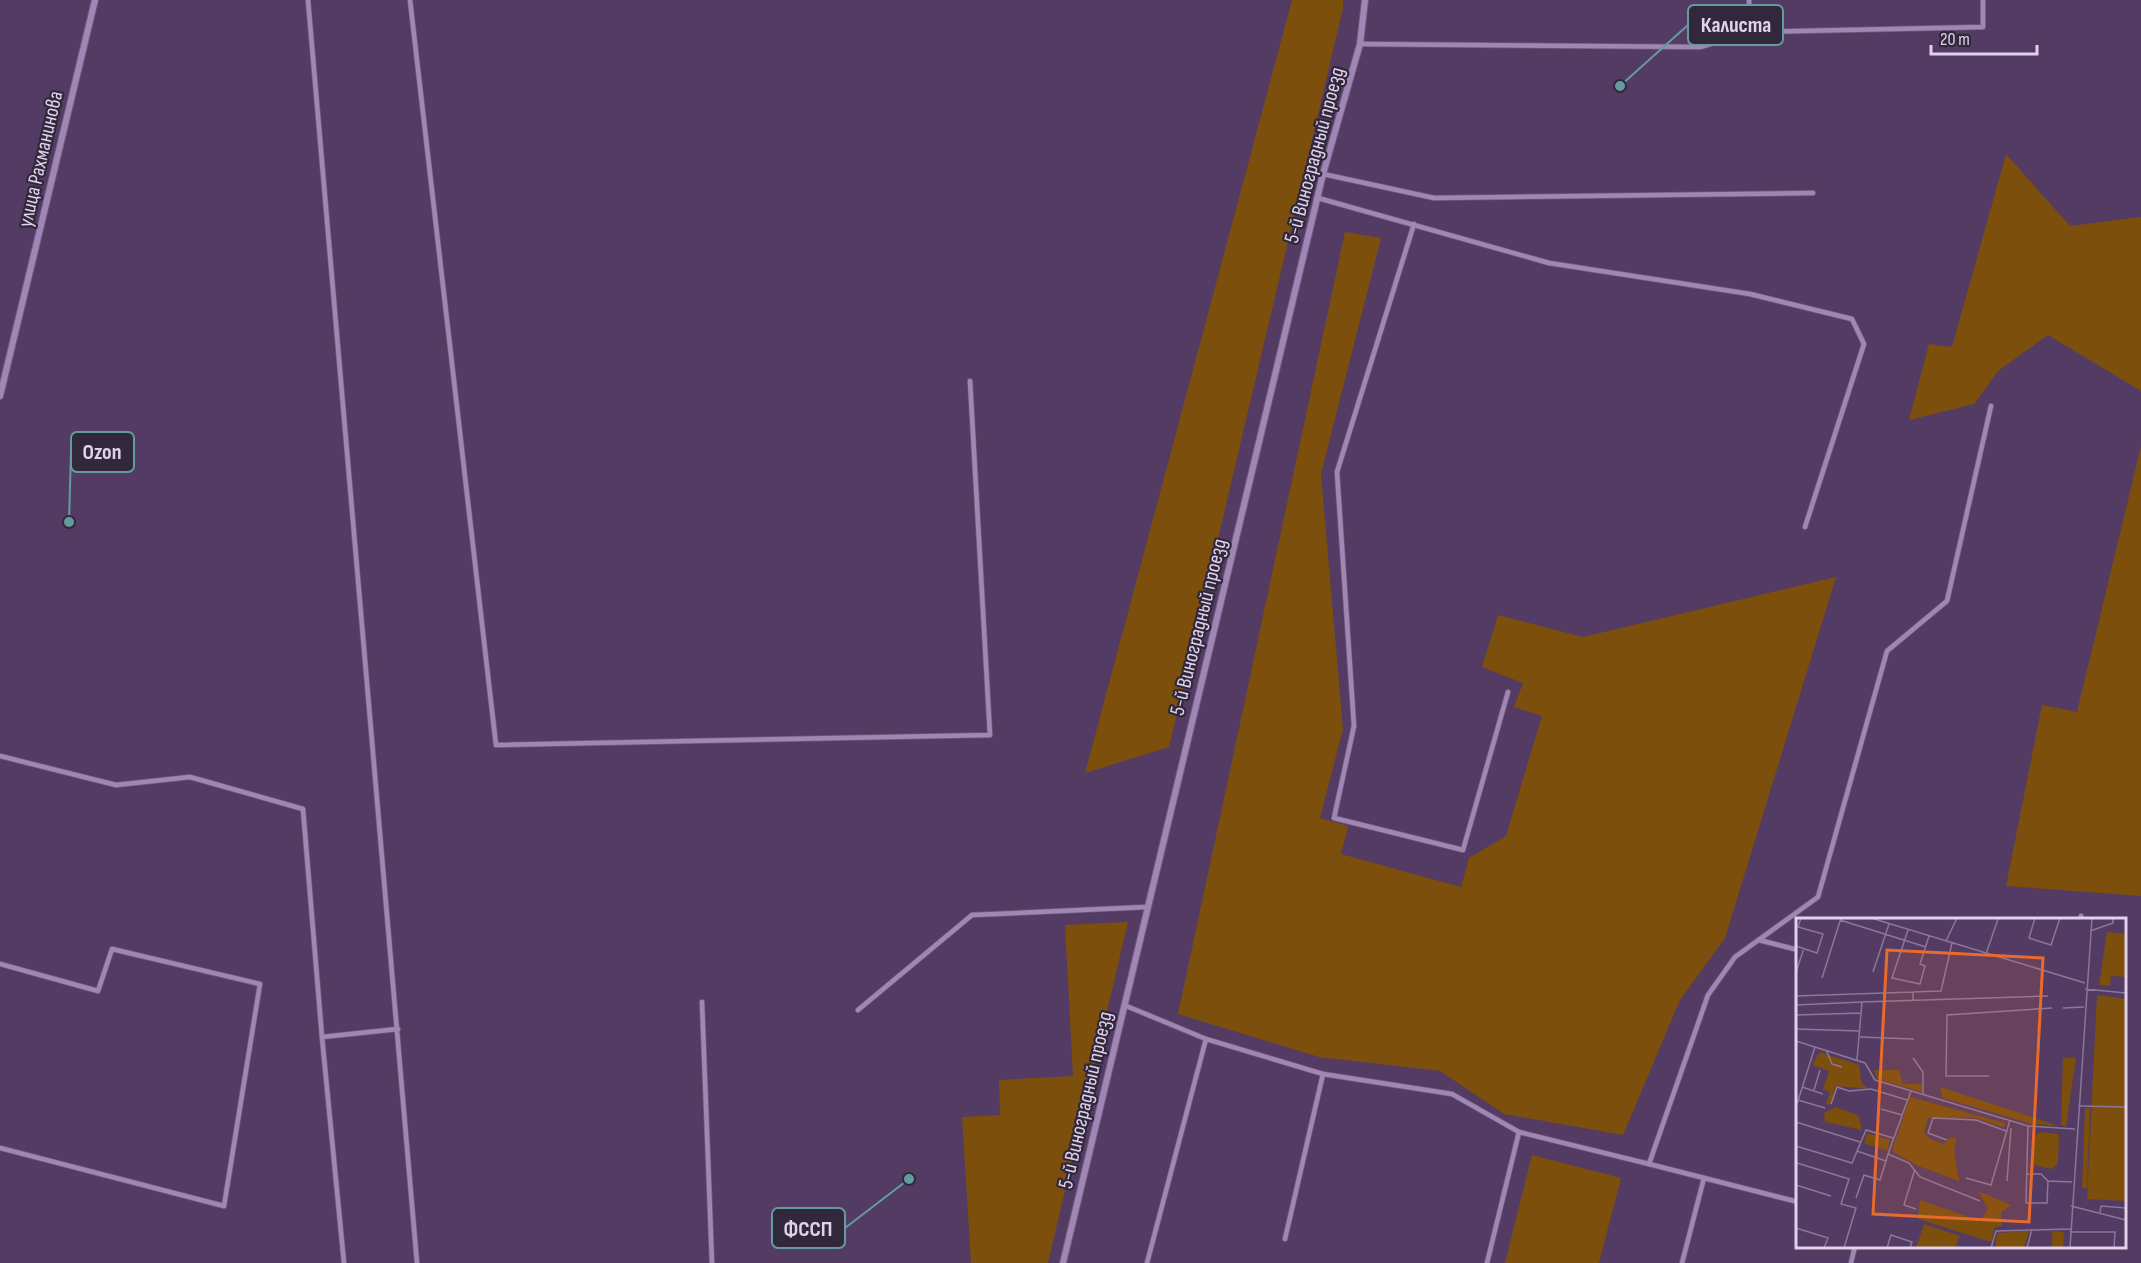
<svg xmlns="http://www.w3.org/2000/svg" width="2141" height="1263" font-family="'Sofia Sans Condensed',sans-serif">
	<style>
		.green { fill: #7c4f0d }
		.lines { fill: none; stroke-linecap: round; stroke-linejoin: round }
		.service-casing { stroke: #6e5a7c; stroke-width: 6 }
		.minor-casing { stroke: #6e5a7c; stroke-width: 8 }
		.service { stroke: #a086b4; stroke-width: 4.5 }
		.minor { stroke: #a086b4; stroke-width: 6 }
		.labels { text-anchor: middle; stroke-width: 4.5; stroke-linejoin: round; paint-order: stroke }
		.street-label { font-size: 21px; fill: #e0d2eb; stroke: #32283b }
		.inset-road { fill: none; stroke: #8b779a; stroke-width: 1.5 }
		.view { fill: #e76b2d; fill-opacity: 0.15; stroke: #e76b2d; stroke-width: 3 }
		.inset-edge { fill: none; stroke: #e0d2eb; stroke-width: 3 }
		.leader { fill: none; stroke: #639ba0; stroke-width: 2 }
		.callout-dot { fill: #639ba0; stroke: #32283b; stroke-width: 2 }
		.callout { fill: #32283b; stroke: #639ba0; stroke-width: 2 }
		.callout-label { font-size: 22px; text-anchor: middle; font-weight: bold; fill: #e0d2eb }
	</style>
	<rect width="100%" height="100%" fill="#533b64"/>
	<g class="green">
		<polygon points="1292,0 1343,0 1343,8 1169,747 1085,773"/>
		<polygon points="2006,154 2070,226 2141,217 2141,391 2048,335 1998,371 1974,404 1909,420 1929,344 1952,347"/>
		<polygon points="1345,232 1381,238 1321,474 1343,729 1320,818 1348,826 1341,854 1461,887 1469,858 1506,836 1542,716 1514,707 1523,683 1482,667 1498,615 1583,637 1836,577 1725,938 1680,1000 1623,1135 1504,1114 1440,1071 1319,1057 1178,1014"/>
		<polygon points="2141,446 2141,896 2006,886 2042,705 2077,712"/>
		<polygon points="1128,922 1048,1263 971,1263 962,1117 1000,1115 999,1080 1073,1076 1065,925"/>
		<polygon points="1532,1155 1621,1178 1599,1263 1505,1263"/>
	</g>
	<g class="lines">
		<defs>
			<g id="service">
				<polyline points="308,0 417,1263"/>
				<polyline points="410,0 496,745 990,735 970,381"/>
				<polyline points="1749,0 1751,32"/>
				<polyline points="1360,44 1700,47 1751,32 1983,27 1983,0"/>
				<polyline points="1323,174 1434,198 1813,193"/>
				<polyline points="1318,198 1549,263 1750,294 1852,319 1864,344 1805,527"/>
				<polyline points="1414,224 1337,472 1354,726 1334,818 1463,850 1508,692"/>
				<polyline points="0,756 116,785 190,777 303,809 322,1037"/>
				<polyline points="2080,920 2081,916"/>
				<polyline points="1759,940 1798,950"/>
				<polyline points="0,964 98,991 112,949 260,984 224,1206 0,1148"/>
				<polyline points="702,1002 712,1263"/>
				<polyline points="1124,1005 1206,1039 1323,1074 1452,1094 1519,1132 1649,1164"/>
				<polyline points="858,1010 972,915 1147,907"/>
				<polyline points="1704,1178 1798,1202"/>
				<polyline points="1285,1239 1323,1074"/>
				<polyline points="344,1263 322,1037 398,1029"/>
				<polyline points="1147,1263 1206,1039"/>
				<polyline points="1487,1263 1519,1132"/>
				<polyline points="1682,1263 1704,1178 1649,1164 1708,995 1735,957 1818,897 1887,651 1947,601 1991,406"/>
				<polyline points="1851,1263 1855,1246"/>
			</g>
			<g id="minor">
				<polyline points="0,396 95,0"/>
				<polyline points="1063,1263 1323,174 1360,44 1365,0"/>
			</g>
		</defs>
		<use href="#service" class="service-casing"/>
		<use href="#minor" class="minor-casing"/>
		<use href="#service" class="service"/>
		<use href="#minor" class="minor"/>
	</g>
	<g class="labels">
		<g class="street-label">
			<text transform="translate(1314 155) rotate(-75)" y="7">5-й Виноградный проезд</text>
			<text transform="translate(40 159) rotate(-77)" y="7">улица Рахманинова</text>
			<text transform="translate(1198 627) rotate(-76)" y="7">5-й Виноградный проезд</text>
			<text transform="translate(1085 1100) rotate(-77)" y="7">5-й Виноградный проезд</text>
		</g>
	</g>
	<g transform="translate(1796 918)">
		<rect width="330" height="330" fill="#533b64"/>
		<path d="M 311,14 L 330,16 L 330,59 L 315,58 L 314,68 L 303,67 ZM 301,77 L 330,81 L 330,283 L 291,281 ZM 24,134 L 63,147 L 66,166 L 73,171 L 40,168 L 34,187 L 30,186 L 34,174 L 27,171 L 33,153 L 16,147 ZM 267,140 L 280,140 L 270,208 L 265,207 ZM 78,152 L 103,152 L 107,166 L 126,166 L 126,174 L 81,161 ZM 144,169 L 263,208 L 237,206 L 147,180 ZM 114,179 L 209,205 L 208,209 L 179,200 L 132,200 L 128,215 L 134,221 L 148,226 L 155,219 L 161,221 L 158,232 L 163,263 L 120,247 L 96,233 ZM 40,189 L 63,198 L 66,212 L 29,204 L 28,195 ZM 289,190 L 294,190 L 291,270 L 286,270 ZM 244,214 L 263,216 L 262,245 L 256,251 L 238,247 L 238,218 ZM 71,215 L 94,222 L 91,233 L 68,225 ZM 182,273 L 215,287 L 205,294 L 206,308 L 199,309 L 195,324 L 122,301 L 124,282 L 184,303 L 192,291 ZM 128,306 L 164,318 L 159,330 L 120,330 ZM 233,313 L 228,330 L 199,330 L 201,315 ZM 256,313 L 268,314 L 267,330 L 256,330 Z" fill="#7c4f0d"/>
		<path class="inset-road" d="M 75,0 L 289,65M 239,0 L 233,20 L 255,27 L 264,0M 44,2 L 130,29M 112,12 L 96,60 L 124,66 L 129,48 L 124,46 L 133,18M 294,13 L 317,5 L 317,0M 150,23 L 161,0M 0,28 L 21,35 L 27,16 L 2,9 L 5,0M 190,36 L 202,1 L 198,0M 0,54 L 8,30M 77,54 L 93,6M 26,60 L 45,0M 289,71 L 330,75M 117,74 L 145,73 L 156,25M 0,78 L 117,74 L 117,83M 0,87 L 66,84M 267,90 L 288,89M 0,97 L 65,95M 0,111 L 64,113M 64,119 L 118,121M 0,123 L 69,145 L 79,162 L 232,208 L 279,211M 30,132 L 36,146 L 46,149M 117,140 L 127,154 L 127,176M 61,142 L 66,84 L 252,78M 193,158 L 150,158 L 151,97 L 256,90M 6,169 L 27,176M 18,172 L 24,152M 2,182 L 29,190M 35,186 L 41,169 L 53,173 L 75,171 L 111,182M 282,188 L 330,189M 0,189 L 19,129M 85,191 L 106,197M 0,204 L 64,224M 232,208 L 230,285 L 251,285 L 252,263M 151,222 L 132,215 L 137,200 L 180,202 L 210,213M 0,228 L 56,245 L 70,212 L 97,220M 61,233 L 90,243 L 92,236 L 113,245 L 124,259 L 184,283M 92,236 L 115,173M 1,245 L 53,261 L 45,286 L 60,290 L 48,330M 119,251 L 108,287 L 120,291M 231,256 L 245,256 L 252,263 L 276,264M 170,260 L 195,267 L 214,202M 211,263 L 215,210M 0,267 L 35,278M 60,280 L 68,257 L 84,262 L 90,243M 275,288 L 330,302M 304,294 L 305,288 L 330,290M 0,310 L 32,320 L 28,330M 274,314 L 319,314 L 318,330M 91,330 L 95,317 L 116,324 L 114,330M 195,330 L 200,313 L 275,311M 231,330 L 236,311M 274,330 L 296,0"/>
		<path class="view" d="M 91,32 L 247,40 L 233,304 L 77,296 Z"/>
		<rect width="330" height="330" class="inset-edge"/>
	</g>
	<path class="leader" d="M1620 86L1688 25M69 522L71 452M909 1179L845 1228"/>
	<g class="callout-dot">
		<circle cx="1620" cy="86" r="6"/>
		<circle cx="69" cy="522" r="6"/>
		<circle cx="909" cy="1179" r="6"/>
	</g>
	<g class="callout">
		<rect x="1688" y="5" width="95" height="40" rx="6"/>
		<rect x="71" y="432" width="63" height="40" rx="6"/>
		<rect x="772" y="1208" width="73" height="40" rx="6"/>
	</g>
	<g class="callout-label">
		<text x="1736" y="32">Калиста</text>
		<text x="102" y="459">Ozon</text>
		<text x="808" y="1236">ФССП</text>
	</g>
	<path d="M1931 45v9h106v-9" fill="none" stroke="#e0d2eb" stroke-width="3"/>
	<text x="1940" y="45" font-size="18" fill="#e0d2eb" stroke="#32283b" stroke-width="4.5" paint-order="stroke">20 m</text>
</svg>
